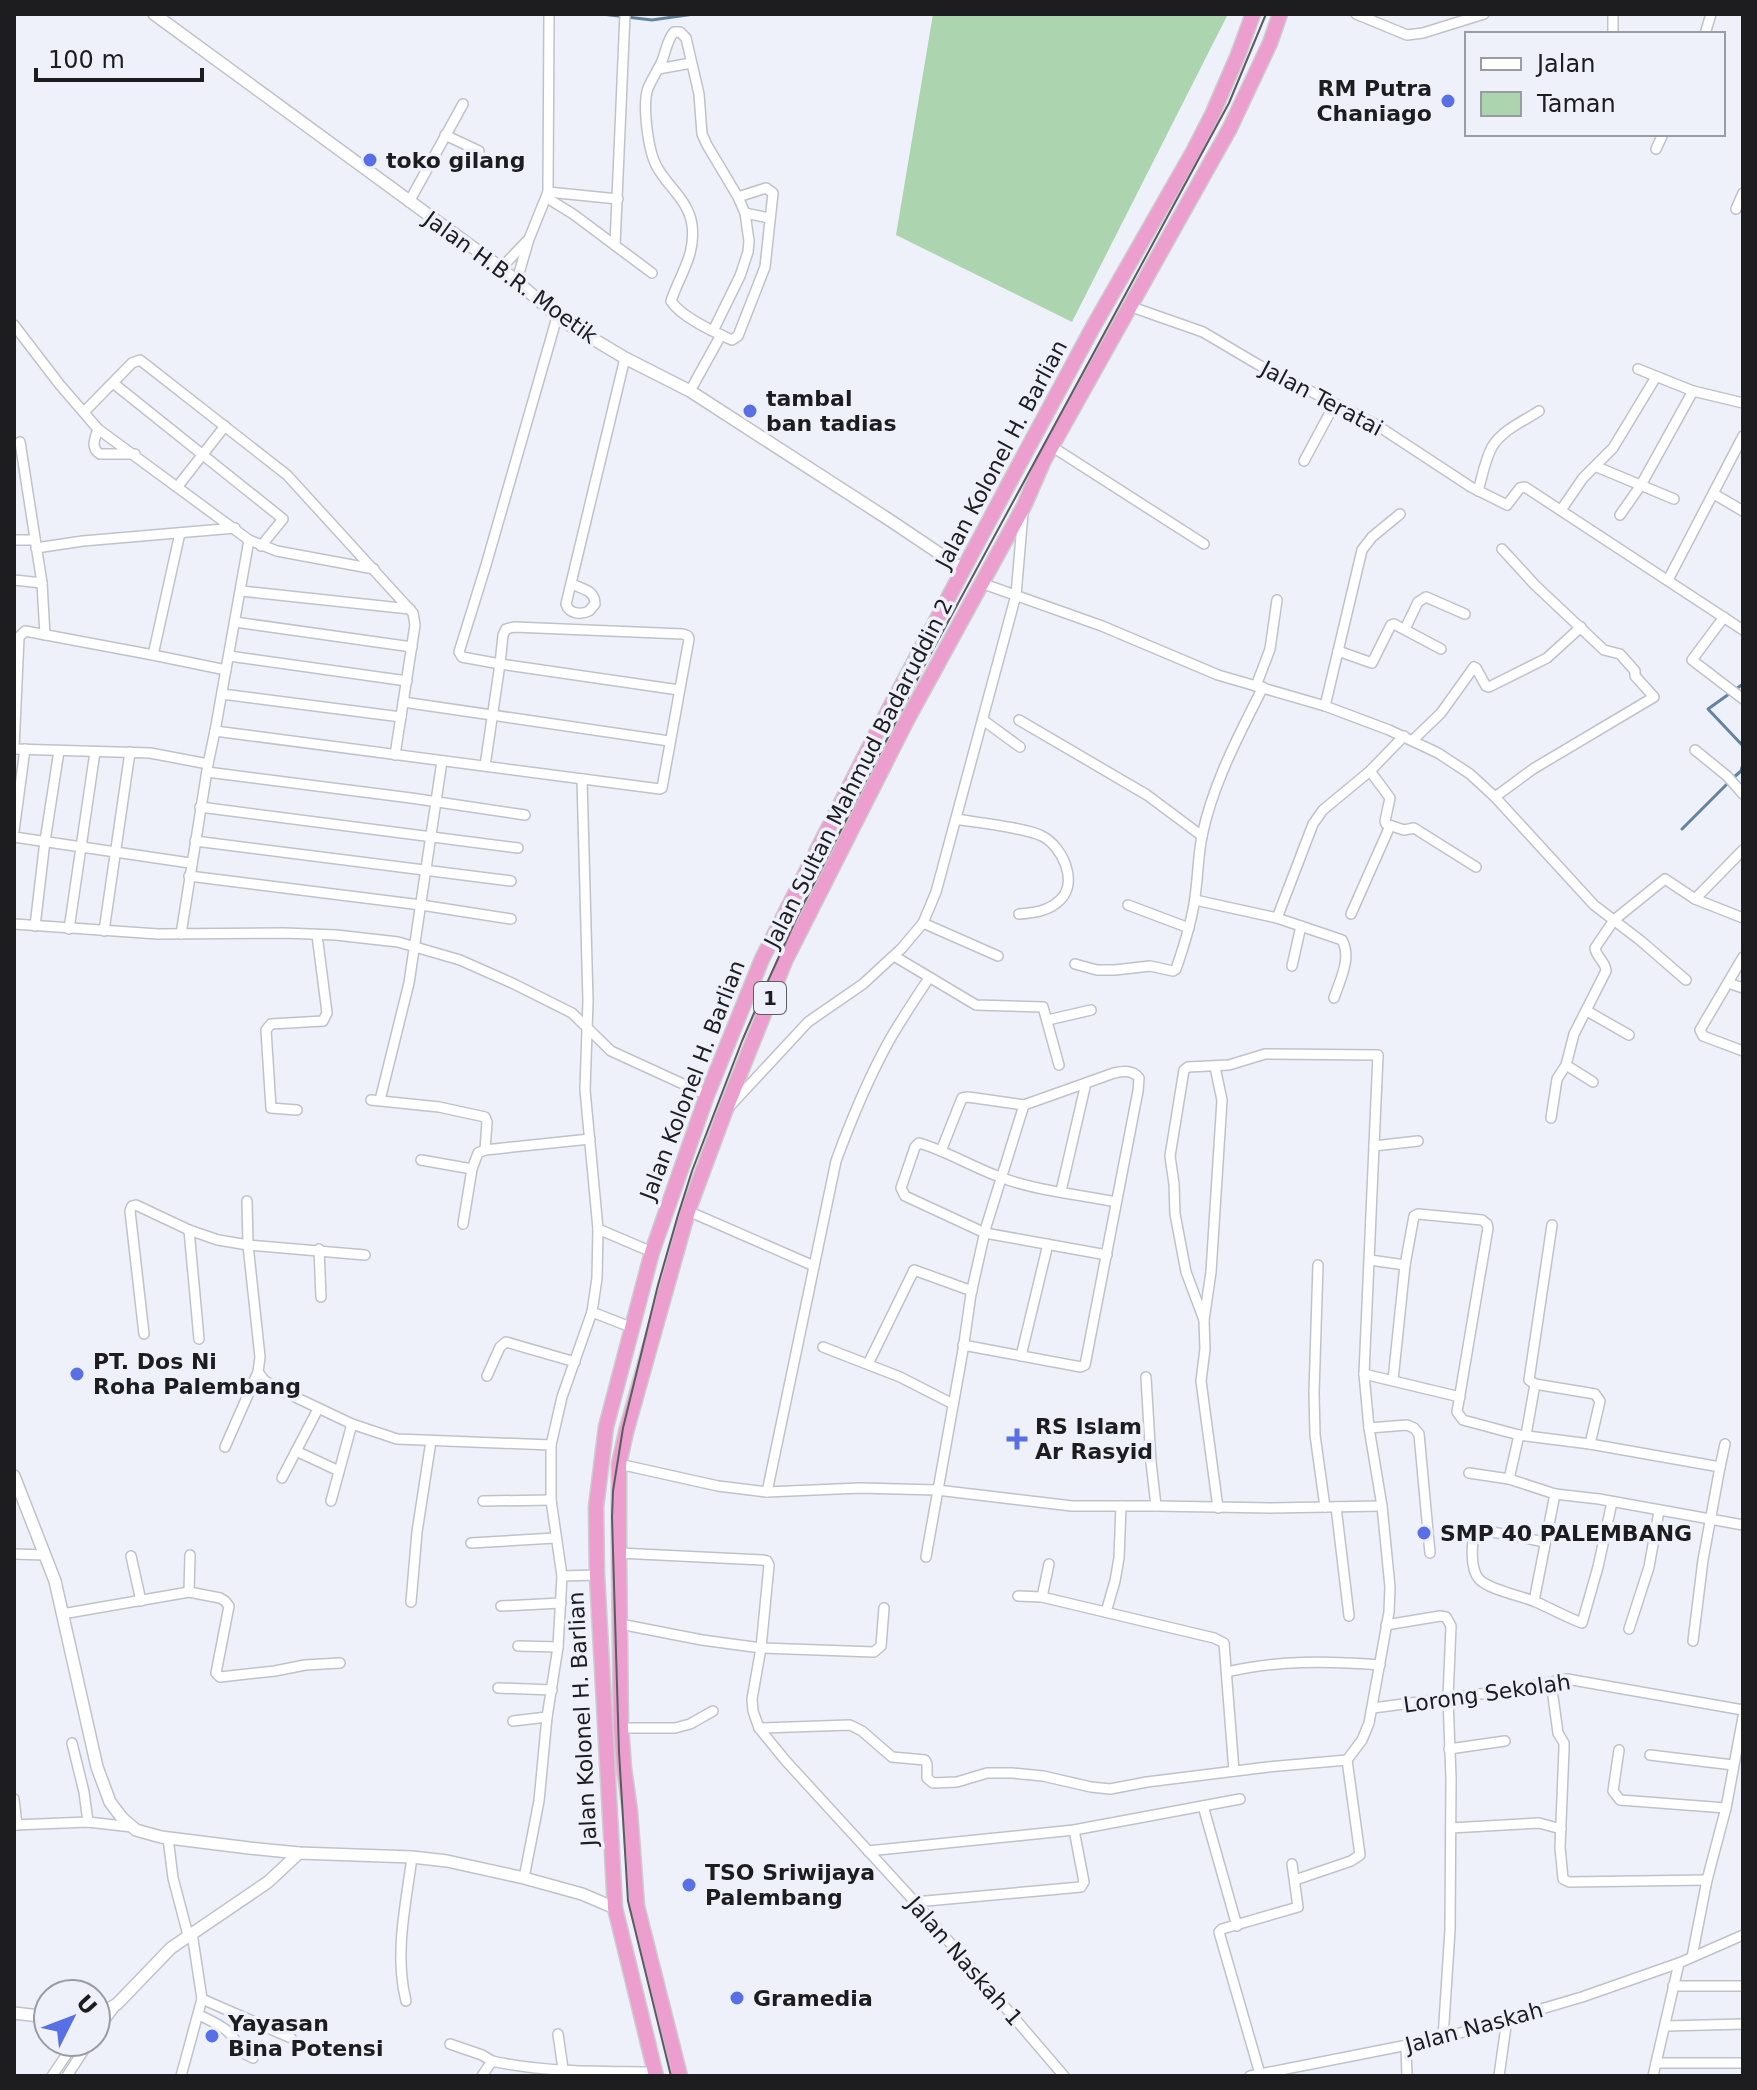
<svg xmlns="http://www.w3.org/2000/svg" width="1757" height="2090" font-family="'DejaVu Sans',sans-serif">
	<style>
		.green { fill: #acd5af }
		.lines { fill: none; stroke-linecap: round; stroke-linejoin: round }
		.stream { stroke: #64839d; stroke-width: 3 }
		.minor-casing { stroke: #c0c2ca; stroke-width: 12 }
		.tertiary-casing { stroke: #c0c2ca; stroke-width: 14 }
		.trunk-casing { stroke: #cdcdce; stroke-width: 17 }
		.minor { stroke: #fff; stroke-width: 9 }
		.tertiary { stroke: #fff; stroke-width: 11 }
		.trunk { stroke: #ec9fcf; stroke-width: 14 }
		.tram { stroke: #5b5c61; stroke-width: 2 }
		.poi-dot { fill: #586fe5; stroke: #eef1fa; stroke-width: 3 }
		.labels { text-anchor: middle; stroke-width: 7; stroke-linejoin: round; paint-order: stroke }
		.shield { fill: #eef1fa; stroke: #5c5d61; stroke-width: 2 }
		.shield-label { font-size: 20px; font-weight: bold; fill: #1d1d20 }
		.poi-label { font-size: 22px; font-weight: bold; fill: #1d1d20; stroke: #eef1fa; text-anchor: start }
		.street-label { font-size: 22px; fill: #1d1d20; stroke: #eef1fa }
	</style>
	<rect width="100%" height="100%" fill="#eef1fa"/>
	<polygon class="green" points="933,14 1228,14 1072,322 896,235"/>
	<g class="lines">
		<g class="stream">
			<polyline points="602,14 652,20 694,14"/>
			<polyline points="1743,684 1708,709 1743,746"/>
			<polyline points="1733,778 1741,771 1743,764"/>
			<polyline points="1682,829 1728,783"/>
		</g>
		<defs>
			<g id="minor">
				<polyline points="1356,14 1407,35 1423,33 1484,14"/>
				<polyline points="1613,14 1613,34"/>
				<polyline points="1705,34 1711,14"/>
				<polyline points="658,69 691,63"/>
				<polyline points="445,135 479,151"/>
				<polyline points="1656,149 1663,134"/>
				<polyline points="548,192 618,199"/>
				<polyline points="547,198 573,214 652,273"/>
				<polyline points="409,202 463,104"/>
				<polyline points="1736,209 1743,193"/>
				<polyline points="745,213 769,218"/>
				<polyline points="615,245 625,14"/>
				<polyline points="501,268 527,241"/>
				<polyline points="517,280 529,239 548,192 549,14"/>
				<polyline points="1129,306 1203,332 1257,364 1375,424 1471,487 1507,505 1520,488 1525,487 1743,630"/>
				<polyline points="14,325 60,385 98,429 249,540 277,551 374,569"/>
				<path d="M 713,331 L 740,276 L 748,252 L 749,241 L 745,213 L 738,197 L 707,145 L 702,134 L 699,94 L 686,38 L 680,32 L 674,32 C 667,40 666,51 662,61 C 658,70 652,79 648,88 C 642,105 648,151 657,167 C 668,187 689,201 692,225 C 696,255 680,274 671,301 C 681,317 714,332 732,340 L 738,336 L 765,267 L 773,193 L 766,188 L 738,197"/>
				<polyline points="1638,369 1693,391 1743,403"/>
				<polyline points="113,383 283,519 261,546"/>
				<polyline points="690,391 721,335"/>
				<polyline points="84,412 132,363 140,360 287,475 413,613 415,625 395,755"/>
				<path d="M 98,429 C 95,438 90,448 100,454 L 135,454"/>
				<polyline points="20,442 42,583 45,635"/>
				<polyline points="1051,446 1204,544"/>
				<polyline points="1304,461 1334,405"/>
				<polyline points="1597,467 1674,499"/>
				<polyline points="178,486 225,426"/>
				<path d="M 1478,491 C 1482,477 1485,460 1492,447 C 1502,430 1524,421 1539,411"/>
				<polyline points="1714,494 1743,511"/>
				<polyline points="1561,510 1583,478 1613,448 1656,377"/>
				<polyline points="1620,515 1641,485 1693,391"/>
				<polyline points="14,540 35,540"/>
				<polyline points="36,548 83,541 235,528"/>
				<polyline points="14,580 42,583"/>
				<polyline points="1668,580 1743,436"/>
				<polyline points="981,583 1102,626 1218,675 1325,706 1389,730 1438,753 1470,774 1495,797 1594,905 1641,941 1686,980"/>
				<path d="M 572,584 C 582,589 595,590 595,604 L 589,611 C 581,615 569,614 566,604 L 625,358"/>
				<polyline points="241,591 410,609"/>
				<polyline points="1724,617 1692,660 1743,699"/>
				<polyline points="235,622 412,647"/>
				<polyline points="1405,629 1418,602 1426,597 1465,614"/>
				<polyline points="1338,651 1372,663 1391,625 1394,624 1441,649"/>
				<polyline points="153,655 180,533"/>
				<polyline points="229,656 407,681"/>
				<polyline points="1256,686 1270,649 1277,600"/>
				<polyline points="222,694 401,717"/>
				<polyline points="403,702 669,741"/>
				<polyline points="1325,706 1362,550 1372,537 1400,514"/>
				<polyline points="983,720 1020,747"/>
				<polyline points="1019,720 1147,795 1202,836"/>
				<polyline points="215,731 660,789 662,788 689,639 688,636 683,634 514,627 506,629 503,635 500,664 679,690"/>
				<polyline points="1413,740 1441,713 1474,667 1476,668 1486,686 1489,687 1547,658 1581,627"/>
				<polyline points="14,749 19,637 25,631 153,655 226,670"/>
				<polyline points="14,749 150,753 208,764"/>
				<polyline points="1695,750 1727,776 1743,794"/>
				<polyline points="485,766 500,664 462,657 459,652 486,565 557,317"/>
				<polyline points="1370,771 1390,798 1385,821 1386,824 1404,830 1414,828 1476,867"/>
				<polyline points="207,772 411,798 525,815"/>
				<polyline points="582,779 588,1001 585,1090 598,1229 652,1252"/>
				<polyline points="1495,797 1533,769 1654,697 1635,676 1635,671 1620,654 1604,650 1535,585 1502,549"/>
				<polyline points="200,807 518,848"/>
				<path d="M 956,819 C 978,823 1023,827 1042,836 C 1062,846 1079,882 1060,900 C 1049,911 1034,913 1019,914"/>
				<polyline points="14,831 25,749"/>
				<polyline points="14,837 190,863"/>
				<polyline points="195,841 511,881"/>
				<polyline points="189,876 421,905 511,919"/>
				<polyline points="1695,899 1743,850"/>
				<path d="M 1195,900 L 1277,918 L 1342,940 C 1352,958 1340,980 1334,998"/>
				<polyline points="1128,905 1189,928"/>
				<polyline points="1351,914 1390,826"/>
				<polyline points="1277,918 1313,824 1323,810 1370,771 1404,736"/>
				<polyline points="923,923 998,956"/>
				<polyline points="14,924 158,934 284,933 336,935 398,942 460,960 512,983 572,1013 611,1051 707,1095"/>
				<polyline points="35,926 45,841 59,751"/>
				<polyline points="69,929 95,752"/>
				<polyline points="104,931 130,752"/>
				<polyline points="181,934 208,764 215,731 249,540"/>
				<polyline points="894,956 976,1005 1043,1007 1059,1065"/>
				<polyline points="1743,957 1700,1030 1703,1036 1743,1051"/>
				<path d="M 1075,964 L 1097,970 L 1115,970 L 1150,966 L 1173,971 L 1176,969 C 1184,946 1192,922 1195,897 C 1198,877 1198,856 1202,836 C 1213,783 1239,735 1263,687"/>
				<polyline points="1292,966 1301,926"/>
				<polyline points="1728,983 1743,988"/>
				<polyline points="1587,1011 1629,1035"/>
				<polyline points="1048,1020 1091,1010"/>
				<polyline points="1566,1065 1593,1082"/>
				<polyline points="1215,1067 1222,1100 1211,1272 1204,1320 1205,1349 1201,1381 1218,1508"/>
				<polyline points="371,1100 439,1107 485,1117 487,1122 485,1150"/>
				<polyline points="380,1100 409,983 442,761"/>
				<polyline points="731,1105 808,1022 863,984 902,948 923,923 936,892 1016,595 1023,513"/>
				<polyline points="297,1110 271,1108 266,1030 271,1024 323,1021 327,1013 317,935"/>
				<path d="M 1551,1118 L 1557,1079 L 1566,1065 L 1574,1034 L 1606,971 C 1606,962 1596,957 1595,948 L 1614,920 L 1665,879 L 1695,899 L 1743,918"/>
				<polyline points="1374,1146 1418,1141"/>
				<path d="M 941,1151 L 962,1098 L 968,1097 L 1024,1105 L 1114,1073 C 1124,1071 1133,1070 1139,1078 L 1138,1091 L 1085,1365 L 1081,1367 L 963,1345"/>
				<polyline points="421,1160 472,1169"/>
				<polyline points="1061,1191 1086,1083"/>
				<polyline points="247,1201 248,1245 260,1357 258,1372 264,1380 274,1387 352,1424 397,1439 551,1445 551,1500 562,1576 597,1575"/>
				<polyline points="688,1211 814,1266"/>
				<polyline points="463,1224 472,1169 478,1153 485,1150 590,1139"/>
				<polyline points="1552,1225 1529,1380 1535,1384 1595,1394 1600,1401 1590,1444"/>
				<polyline points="189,1230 199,1339"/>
				<polyline points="319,1249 321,1297"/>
				<path d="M 1107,1255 L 985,1233 L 905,1196 L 901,1188 L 915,1147 L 919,1143 C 947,1151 972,1167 1000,1177 C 1036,1191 1078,1194 1116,1202"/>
				<polyline points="1370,1260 1405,1265"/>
				<polyline points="1318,1265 1314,1393 1315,1435 1325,1507"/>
				<polyline points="592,1312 597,1278 598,1229"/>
				<polyline points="1204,1320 1186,1272 1175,1214 1174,1184 1170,1156 1184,1070 1188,1067 1229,1065 1265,1054 1378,1055 1364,1374 1369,1428 1382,1506 1390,1587 1389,1612 1369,1723 1362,1740 1347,1760"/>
				<polyline points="144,1334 130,1211 132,1206 136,1205 189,1230 218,1240 248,1245 365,1255"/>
				<polyline points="823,1347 900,1377 953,1404"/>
				<polyline points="1021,1356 1048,1244"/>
				<polyline points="868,1364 914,1270 972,1291"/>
				<polyline points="1364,1374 1460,1397"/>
				<polyline points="487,1376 500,1347 506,1342 575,1362"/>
				<polyline points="1146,1377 1151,1462 1156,1506"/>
				<polyline points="1393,1380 1405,1265 1414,1216 1418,1214 1482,1220 1487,1224 1488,1228 1457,1412 1463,1420 1519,1435 1590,1444 1720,1467 1703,1560 1693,1641"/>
				<polyline points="1369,1428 1407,1425 1414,1428 1419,1434 1430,1553"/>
				<polyline points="1526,1435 1535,1384"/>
				<polyline points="551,1445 562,1397 592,1312 633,1328"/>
				<polyline points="225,1447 258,1372"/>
				<polyline points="296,1451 339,1471"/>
				<polyline points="619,1464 718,1486 767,1492 860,1488 937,1490 1072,1506 1156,1506 1271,1508 1382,1506"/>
				<polyline points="1720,1467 1725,1444"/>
				<polyline points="1469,1473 1509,1479 1555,1494 1599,1499 1743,1525"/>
				<polyline points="282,1478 318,1409"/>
				<polyline points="1509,1479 1519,1435"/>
				<path d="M 767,1492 L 836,1161 C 851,1120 868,1079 889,1041 C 901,1020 915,999 929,978"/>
				<polyline points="331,1501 352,1424"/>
				<polyline points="483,1501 551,1500"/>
				<polyline points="1336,1507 1349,1616"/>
				<path d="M 1545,1542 L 1482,1530 L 1476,1531 C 1471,1542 1470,1569 1479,1579 C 1489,1590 1522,1596 1536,1602 C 1552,1609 1566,1617 1582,1623 L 1598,1567 L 1612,1502"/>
				<polyline points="471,1543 555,1538"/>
				<polyline points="619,1553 762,1560 767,1561 769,1565 761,1648 752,1699 753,1711 759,1728 785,1760 915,1902 1064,2076"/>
				<polyline points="14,1554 45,1555"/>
				<polyline points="131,1556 141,1601"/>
				<polyline points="926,1557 963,1350 971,1294 986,1227 1024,1105"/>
				<polyline points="189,1592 190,1555"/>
				<polyline points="1018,1596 1042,1597 1214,1638 1224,1643 1234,1771"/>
				<polyline points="1042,1597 1049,1564"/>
				<polyline points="1534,1601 1555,1494"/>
				<polyline points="411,1602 417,1532 431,1441"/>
				<polyline points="501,1606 561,1603"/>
				<polyline points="1106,1612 1115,1581 1119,1558 1121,1506"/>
				<polyline points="62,1614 189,1592 220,1598 225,1601 229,1606 216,1673 220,1677 275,1671 305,1665 340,1663"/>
				<polyline points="620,1624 702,1640 761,1648 874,1652 881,1646 884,1608"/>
				<polyline points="1386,1625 1440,1616 1446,1617 1451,1626 1448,1698 1451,1778 1450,1930 1443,2038"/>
				<polyline points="1629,1629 1649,1567 1659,1511"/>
				<polyline points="518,1646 558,1647"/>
				<path d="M 1227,1672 C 1276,1660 1329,1661 1380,1665"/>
				<polyline points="1551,1682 1558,1733 1564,1743 1564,1749 1560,1847 1563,1879 1569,1882 1707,1880"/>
				<polyline points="498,1688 552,1690"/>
				<polyline points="1373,1708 1511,1690 1567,1679 1743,1710"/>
				<polyline points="513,1721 547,1717"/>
				<polyline points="621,1728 675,1728 690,1724 713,1711"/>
				<polyline points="759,1728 850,1725 862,1731 892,1757 925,1760 927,1764 927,1778 933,1783 957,1782 987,1773 1012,1773 1043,1776 1091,1787 1110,1789 1147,1782 1268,1767 1347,1760 1360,1855 1351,1861 1295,1880"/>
				<polyline points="72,1743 84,1792 88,1822"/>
				<polyline points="1449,1749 1505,1741"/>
				<polyline points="1619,1750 1613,1791 1620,1800 1726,1808"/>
				<polyline points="1650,1755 1733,1765"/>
				<polyline points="14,1799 17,1825"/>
				<polyline points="1203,1806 1237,1926"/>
				<polyline points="14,1825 88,1822 132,1827"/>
				<polyline points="1451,1828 1539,1823 1561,1829"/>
				<polyline points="168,1838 173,1878 188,1935"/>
				<polyline points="868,1851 1074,1830 1240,1799"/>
				<polyline points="524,1878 539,1801 547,1717 558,1647 562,1576"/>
				<polyline points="915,1902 1081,1887 1084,1882 1074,1830"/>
				<polyline points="1692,1957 1707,1880 1726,1808 1743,1717"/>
				<polyline points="1673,1986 1743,1986"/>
				<polyline points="202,1999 291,2038"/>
				<path d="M 406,2001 C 394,1954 406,1904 412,1857"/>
				<path d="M 199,2015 C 220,2025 233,2030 241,2052 L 253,2058"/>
				<polyline points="1666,2026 1743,2024"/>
				<polyline points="96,2032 115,2006"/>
				<polyline points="558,2034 563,2069"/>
				<polyline points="450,2044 482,2055 492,2061"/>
				<polyline points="1406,2046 1407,2076"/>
				<polyline points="1656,2063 1743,2063"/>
				<polyline points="1260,2074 1219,1932 1222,1929 1298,1907 1292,1864"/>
				<polyline points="52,2076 75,2042"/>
				<polyline points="67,2076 89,2042"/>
				<polyline points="181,2076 202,1999 192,1933"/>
				<path d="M 482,2076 L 492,2061 C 547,2073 599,2071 655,2072"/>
				<polyline points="1250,2076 1443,2038 1582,1997 1679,1963 1743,1935"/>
				<polyline points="1499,2076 1507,2019"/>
				<polyline points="1653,2076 1679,1963"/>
			</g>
			<g id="tertiary">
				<polyline points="154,14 501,268 563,321 625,358 690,391 888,519 964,570"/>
				<polyline points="14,1476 55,1581 97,1767 110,1802 122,1818 136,1830 161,1837 249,1848 299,1853 412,1857 447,1861 524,1878 582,1894 615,1908"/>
				<polyline points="14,2013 48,2017"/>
				<polyline points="96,2016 117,2004 171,1948 268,1882 299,1853"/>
			</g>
			<g id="trunk">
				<polyline points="656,2076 615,1908 597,1575 596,1507 606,1427 652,1252 707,1095 762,959 878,730 1015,472 1093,327 1193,152 1212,115 1238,55 1253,14"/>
				<polyline points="680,2076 637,1906 630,1811 624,1768 621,1728 619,1553 619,1464 626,1432 688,1211 724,1114 785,961 907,720 1024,506 1044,460 1230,128 1270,43 1280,14"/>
			</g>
		</defs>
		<use href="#minor" class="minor-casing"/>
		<use href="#tertiary" class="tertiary-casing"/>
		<use href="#trunk" class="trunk-casing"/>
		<use href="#minor" class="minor"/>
		<use href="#tertiary" class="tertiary"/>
		<use href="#trunk" class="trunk"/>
		<polyline class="tram" points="671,2076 628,1901 619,1752 612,1517 613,1491 623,1428 658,1285 678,1215 692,1171 742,1041 767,983 797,917 923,668 1229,103 1266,14"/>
	</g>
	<g class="poi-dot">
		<circle cx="1448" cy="101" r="8"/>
		<circle cx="370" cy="160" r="8"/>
		<circle cx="750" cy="411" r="8"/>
		<circle cx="77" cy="1374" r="8"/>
		<path d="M1013 1427h8v8h8v8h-8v8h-8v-8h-8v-8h8z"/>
		<circle cx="1424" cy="1533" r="8"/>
		<circle cx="689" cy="1885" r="8"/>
		<circle cx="737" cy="1998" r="8"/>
		<circle cx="212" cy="2036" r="8"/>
	</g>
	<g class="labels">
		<rect class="shield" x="754" y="982" width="32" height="32" rx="6"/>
		<g class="shield-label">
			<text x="770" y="1005">1</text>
		</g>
		<g class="poi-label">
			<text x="1432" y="96" text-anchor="end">RM Putra<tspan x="1432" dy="25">Chaniago</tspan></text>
			<text x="386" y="168">toko gilang</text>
			<text x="766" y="406">tambal<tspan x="766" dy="25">ban tadias</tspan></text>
			<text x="93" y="1369">PT. Dos Ni<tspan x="93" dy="25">Roha Palembang</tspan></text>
			<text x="1035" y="1434">RS Islam<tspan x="1035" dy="25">Ar Rasyid</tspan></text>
			<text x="1440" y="1541">SMP 40 PALEMBANG</text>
			<text x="705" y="1880">TSO Sriwijaya<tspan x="705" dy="25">Palembang</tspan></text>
			<text x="753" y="2006">Gramedia</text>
			<text x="228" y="2031">Yayasan<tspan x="228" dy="25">Bina Potensi</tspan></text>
		</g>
		<g class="street-label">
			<text transform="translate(511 277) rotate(36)" y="8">Jalan H.B.R. Moetik</text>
			<text transform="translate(1322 398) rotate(28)" y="8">Jalan Teratai</text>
			<text transform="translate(1001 454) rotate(-62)" y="8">Jalan Kolonel H. Barlian</text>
			<text transform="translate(858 773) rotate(-63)" y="8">Jalan Sultan Mahmud Badaruddin 2</text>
			<text transform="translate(692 1080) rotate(-69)" y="8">Jalan Kolonel H. Barlian</text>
			<text transform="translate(1487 1693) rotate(-8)" y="8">Lorong Sekolah</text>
			<text transform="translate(582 1719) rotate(-93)" y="8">Jalan Kolonel H. Barlian</text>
			<text transform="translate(965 1961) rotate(49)" y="8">Jalan Naskah 1</text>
			<text transform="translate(1474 2027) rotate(-15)" y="8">Jalan Naskah</text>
		</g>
	</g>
	<rect width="1757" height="2090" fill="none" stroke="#1d1d20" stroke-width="32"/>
	<rect x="1465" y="32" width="260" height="104" fill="#eef1fa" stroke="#9a9ca3" stroke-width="2"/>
	<rect x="1481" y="58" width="40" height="12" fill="#ffffff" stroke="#9a9ca3" stroke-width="2"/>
	<text x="1537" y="72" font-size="24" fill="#1d1d20">Jalan</text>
	<rect x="1481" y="92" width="40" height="24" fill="#acd5af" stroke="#9a9ca3" stroke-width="2"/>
	<text x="1537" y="112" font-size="24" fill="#1d1d20">Taman</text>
	<g transform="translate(72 2018) rotate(48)"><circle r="38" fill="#eef1fa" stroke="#9a9ca3" stroke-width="2"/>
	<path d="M0-6L14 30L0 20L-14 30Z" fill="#586fe5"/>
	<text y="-12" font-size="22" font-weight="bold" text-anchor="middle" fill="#1d1d20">U</text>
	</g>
	<path d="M36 68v12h166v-12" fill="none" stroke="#1d1d20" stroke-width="4"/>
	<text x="48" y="68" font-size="24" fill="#1d1d20" stroke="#eef1fa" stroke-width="6" paint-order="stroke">100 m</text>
</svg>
